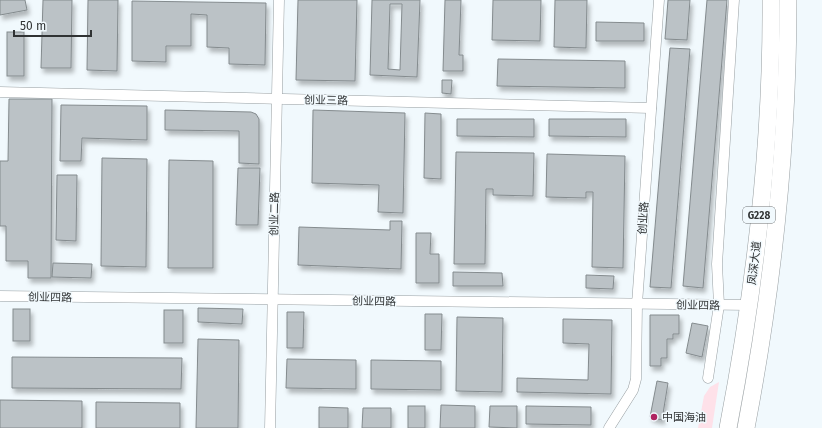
<svg xmlns="http://www.w3.org/2000/svg" width="822" height="428" font-family="'Fira Sans','Noto Sans SC',sans-serif">
	<style>
		.green { fill: #fee1e9 }
		.building { fill: #bbc2c6; stroke: #848b8e; fill-rule: evenodd; filter: url(#shadow) }
		.lines { fill: none; stroke-linecap: round; stroke-linejoin: round }
		.minor-casing { stroke: #989fa2; stroke-width: 11 }
		.trunk-casing { stroke: #989fa2; stroke-width: 18 }
		.minor { stroke: #fff; stroke-width: 10 }
		.trunk { stroke: #fff; stroke-width: 17 }
		.poi-dot { fill: #af2360; stroke: #f1f9fd; stroke-width: 1.5 }
		.labels { text-anchor: middle; stroke-width: 3; stroke-linejoin: round; paint-order: stroke }
		.shield { fill: #f1f9fd; stroke: #6a6e70; stroke-width: 1 }
		.shield-label { font-size: 10px; font-weight: bold; fill: #303334 }
		.street-label { font-size: 11px; fill: #303334; stroke: #f1f9fd }
		.poi-label { font-size: 11px; fill: #303334; stroke: #f1f9fd; text-anchor: start }
	</style>
	<defs>
		<filter id="shadow"><feDropShadow dx="2.5" dy="4.5" stdDeviation="2" flood-color="#0004"/></filter>
	</defs>
	<rect width="100%" height="100%" fill="#f1f9fd"/>
	<polygon class="green" points="719,382 712,428 698,428 704,396 710,387"/>
	<g class="building">
		<polygon points="0,0 25,0 27,10 0,15"/>
		<polygon points="43,0 72,0 71,68 41,68"/>
		<polygon points="88,0 118,0 117,71 87,70"/>
		<polygon points="298,0 357,0 355,81 296,80"/>
		<path d="M 372,0 L 420,0 L 417,77 L 370,75 ZM 390,4 L 402,4 L 400,70 L 388,69 Z"/>
		<polygon points="445,0 461,0 459,55 463,55 463,71 443,71"/>
		<polygon points="493,0 541,0 540,41 492,40"/>
		<polygon points="555,0 587,0 586,48 554,47"/>
		<polygon points="668,0 690,0 687,40 665,39"/>
		<polygon points="707,0 727,0 703,288 683,286"/>
		<polygon points="132,1 266,3 265,65 229,64 229,48 207,47 207,15 191,14 191,46 166,46 166,62 132,61"/>
		<polygon points="596,22 644,23 644,41 596,41"/>
		<rect x="7" y="32" width="17" height="44"/>
		<polygon points="670,48 690,49 671,288 650,287"/>
		<polygon points="498,59 625,61 625,88 497,86"/>
		<polygon points="442,80 452,80 451,94 442,93"/>
		<polygon points="9,99 52,99 51,278 28,278 28,261 6,261 6,226 0,226 0,161 8,161"/>
		<polygon points="61,105 147,106 147,140 82,138 81,161 60,161"/>
		<polygon points="165,110 251,112 256,114 259,119 259,164 239,163 239,131 165,130"/>
		<polygon points="313,110 405,113 403,213 378,212 379,185 312,183"/>
		<polygon points="425,113 441,114 441,179 424,178"/>
		<polygon points="457,119 534,119 534,137 457,136"/>
		<polygon points="549,119 626,119 626,137 549,136"/>
		<polygon points="456,152 534,153 533,196 493,195 493,189 486,189 485,264 454,264"/>
		<polygon points="547,154 625,156 623,268 592,267 593,192 586,192 586,198 546,197"/>
		<polygon points="102,158 147,159 146,267 101,266"/>
		<polygon points="169,160 213,161 213,268 168,268"/>
		<polygon points="238,168 260,168 258,225 236,225"/>
		<polygon points="57,175 77,175 76,241 56,240"/>
		<polygon points="390,221 402,221 401,269 298,265 299,227 390,230"/>
		<polygon points="416,233 431,233 430,254 439,254 439,283 416,283"/>
		<polygon points="53,263 92,264 91,278 52,277"/>
		<polygon points="453,272 502,273 503,286 453,286"/>
		<polygon points="586,275 614,276 613,289 586,288"/>
		<polygon points="198,308 243,309 242,324 198,322"/>
		<rect x="13" y="309" width="17" height="32"/>
		<rect x="164" y="310" width="19" height="33"/>
		<polygon points="287,312 304,312 303,348 287,348"/>
		<polygon points="425,314 442,314 441,350 425,350"/>
		<polygon points="650,315 679,315 679,334 673,334 673,339 667,339 667,358 661,358 661,366 650,366"/>
		<polygon points="457,317 503,318 502,392 456,391"/>
		<polygon points="563,319 612,320 611,394 517,392 517,378 588,380 589,344 563,343"/>
		<polygon points="692,323 708,326 702,357 686,353"/>
		<polygon points="198,339 239,340 238,428 196,428"/>
		<polygon points="12,357 182,358 181,389 12,388"/>
		<polygon points="287,359 356,360 356,389 286,388"/>
		<polygon points="371,360 441,361 441,390 371,389"/>
		<polygon points="657,381 668,383 662,420 650,417"/>
		<polygon points="0,400 82,401 82,428 0,428"/>
		<polygon points="96,402 180,403 180,428 96,428"/>
		<polygon points="441,405 475,406 475,428 440,428"/>
		<rect x="408" y="406" width="17" height="22"/>
		<polygon points="490,406 517,406 517,428 489,427"/>
		<polygon points="526,406 591,407 591,425 526,424"/>
		<polygon points="319,407 348,408 348,428 319,428"/>
		<polygon points="363,408 391,408 391,428 362,428"/>
	</g>
	<g class="lines">
		<defs>
			<g id="minor">
				<polyline points="0,92 651,108"/>
				<polyline points="0,296 749,305"/>
				<polyline points="708,378 719,305 717,264 734,0"/>
				<polyline points="270,428 279,0"/>
				<polyline points="609,428 633,390 636,379 637,304 659,0"/>
			</g>
			<g id="trunk">
				<path d="M 728,428 C 755,288 772,142 771,0"/>
				<path d="M 746,428 C 773,287 788,144 788,0"/>
			</g>
		</defs>
		<use href="#minor" class="minor-casing"/>
		<use href="#trunk" class="trunk-casing"/>
		<use href="#minor" class="minor"/>
		<use href="#trunk" class="trunk"/>
	</g>
	<circle class="poi-dot" cx="654" cy="417" r="4"/>
	<g class="labels">
		<rect class="shield" x="743" y="207" width="32" height="16" rx="3"/>
		<g class="shield-label">
			<text x="759" y="219">G228</text>
		</g>
		<g class="street-label">
			<text transform="translate(326 100) rotate(1)" y="4">创业三路</text>
			<text transform="translate(274 214) rotate(-89)" y="4">创业二路</text>
			<text transform="translate(643 218) rotate(-86)" y="4">创业路</text>
			<text transform="translate(754 263) rotate(-83)" y="4">凤深大道</text>
			<text transform="translate(50 297) rotate(1)" y="4">创业四路</text>
			<text transform="translate(374 301) rotate(1)" y="4">创业四路</text>
			<text transform="translate(698 305) rotate(1)" y="4">创业四路</text>
		</g>
		<g class="poi-label">
			<text x="662" y="421">中国海油</text>
		</g>
	</g>
	<path d="M14 30v6h77v-6" fill="none" stroke="#303334" stroke-width="2"/>
	<text x="20" y="30" font-size="12" fill="#303334" stroke="#f1f9fd" stroke-width="3" paint-order="stroke">50 m</text>
</svg>
